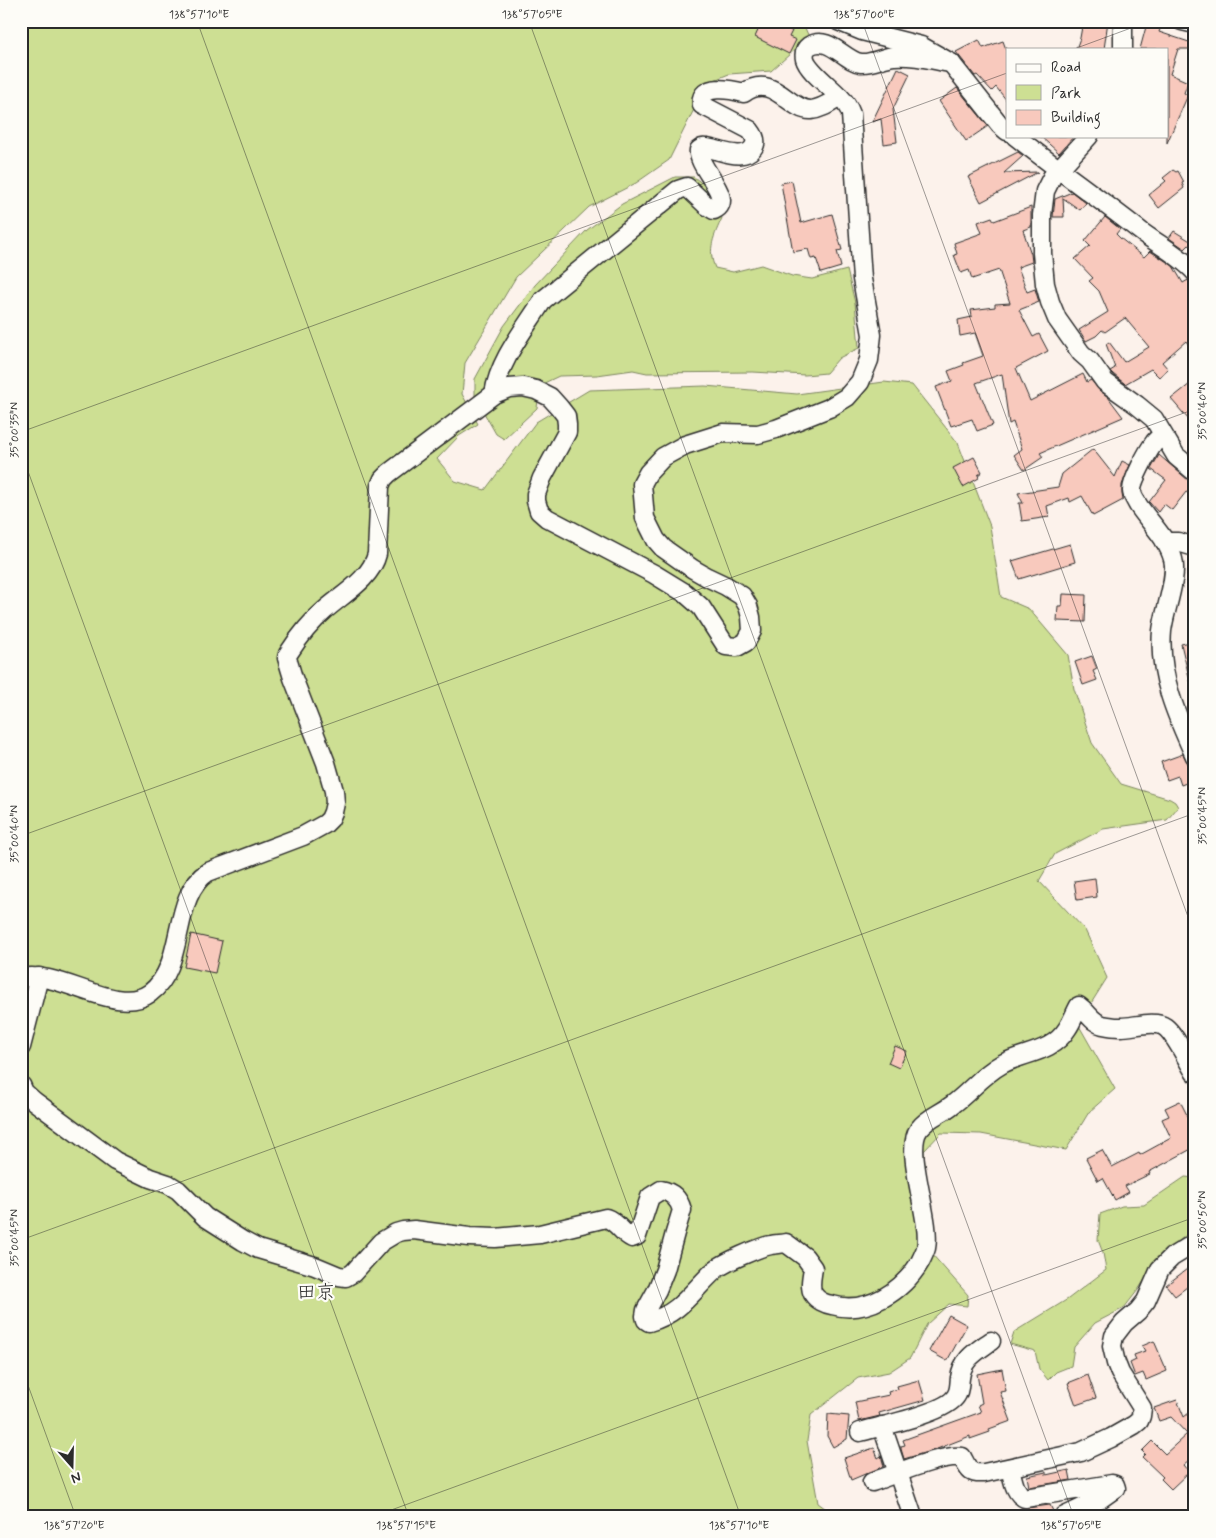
<svg xmlns="http://www.w3.org/2000/svg" width="1216" height="1538" font-family="Mynerve,'Klee One',sans-serif">
	<style>
		.green { fill: #cddf93; stroke: #7c855f }
		.building { fill: #f8c9bd; stroke: #2b2b2b }
		.lines { fill: none; stroke-linecap: round; stroke-linejoin: round }
		.street-casing { stroke: #2b2b2b; stroke-width: 21 }
		.street { stroke: #fdfcf7; stroke-width: 18 }
		.ticks { fill: none; stroke: #2b2b2b; stroke-width: 1; stroke-opacity: 0.45 }
		.labels { text-anchor: middle; stroke-width: 4.5; stroke-linejoin: round; paint-order: stroke }
		.quarter-label { font-size: 19px; fill: #2b2b2b; stroke: #fdfcf7 }
		.neatline { fill: none; stroke: #2b2b2b; stroke-width: 2 }
		.ticks-label { font-size: 12px; text-anchor: middle; fill: #2b2b2b }
	</style>
	<rect width="100%" height="100%" fill="#fcf2eb"/>
	<filter id="ink" filterUnits="userSpaceOnUse"><feTurbulence type="fractalNoise" baseFrequency=".02" numOctaves="2"/><feDisplacementMap in="SourceGraphic" scale="10" xChannelSelector="R" yChannelSelector="G"/><feConvolveMatrix kernelMatrix="1 2 1 2 8 2 1 2 1" color-interpolation-filters="sRGB"/></filter>
	<g filter="url(#ink)">
		<g class="green">
			<polygon points="21,21 773,21 805,28 809,37 771,71 729,74 707,83 669,160 636,183 589,207 516,277 465,363 462,394 478,424 459,436 437,459 455,481 485,490 536,422 589,390 705,386 797,394 884,382 912,385 958,443 990,526 1001,597 1029,609 1068,655 1074,689 1092,743 1121,784 1170,799 1175,802 1178,807 1167,820 1103,829 1055,854 1039,881 1085,930 1107,978 1078,1024 1115,1089 1089,1112 1066,1150 981,1134 941,1133 924,1151 927,1197 923,1244 968,1295 967,1306 949,1304 927,1324 910,1358 889,1372 858,1378 811,1415 807,1441 818,1503 837,1517 21,1517"/>
			<path d="M 675,177 L 694,177 L 709,189 L 722,218 C 714,236 707,249 715,268 L 733,272 L 761,265 L 792,276 L 812,279 L 847,270 L 855,303 L 859,348 L 839,358 L 826,373 L 805,375 L 753,372 L 647,373 L 633,370 L 597,375 L 559,376 L 540,385 L 537,408 L 504,439 L 496,434 L 475,397 L 475,379 L 504,326 L 535,285 L 587,230 L 622,204 Z"/>
			<polygon points="1185,1177 1195,1178 1195,1229 1192,1230 1159,1258 1138,1290 1124,1308 1095,1323 1074,1347 1071,1366 1056,1372 1048,1380 1039,1369 1035,1351 1010,1344 1014,1332 1068,1299 1106,1270 1103,1253 1098,1240 1100,1214 1122,1206 1144,1205"/>
		</g>
		<g class="building">
			<polygon points="1083,21 1108,21 1104,49 1076,49 1080,38"/>
			<polygon points="774,22 792,31 789,37 796,40 789,54 755,37 760,26 765,28 766,25 771,27"/>
			<polygon points="1147,23 1161,27 1159,32 1195,44 1195,49 1178,49 1170,74 1188,82 1184,93 1188,95 1167,143 1167,49 1140,49"/>
			<polygon points="979,40 983,48 1003,41 1007,52 1007,101 996,87 992,91 977,75 975,76 956,52"/>
			<polygon points="898,68 910,74 893,109 897,142 884,144 881,119 872,122"/>
			<polygon points="957,88 988,126 966,141 939,101"/>
			<polygon points="1040,136 1074,136 1059,153"/>
			<polygon points="1018,152 1023,156 1004,173 1038,172 981,202 968,177"/>
			<polygon points="1173,170 1176,172 1178,171 1184,182 1182,183 1184,188 1159,208 1149,195 1166,181 1163,178"/>
			<polygon points="792,181 801,223 832,214 842,250 837,251 841,267 821,273 816,258 811,259 808,249 793,252 781,183"/>
			<polygon points="1072,192 1086,203 1080,210 1063,198 1064,217 1053,217 1055,199"/>
			<polygon points="1031,207 1031,227 1023,230 1031,254 1032,262 1018,267 1027,292 1035,289 1039,302 1019,310 1033,337 1039,334 1048,351 1016,368 1030,401 1083,374 1087,382 1091,380 1099,390 1108,397 1123,417 1040,453 1043,457 1024,470 1014,455 1022,449 1013,422 1009,424 1002,374 976,383 993,425 977,431 972,419 951,426 936,387 952,381 948,371 964,365 963,363 983,356 975,333 960,336 958,320 972,317 971,310 995,307 995,304 1010,303 999,270 972,279 969,270 961,273 954,255 957,254 954,243 982,233 978,222 992,217 994,221"/>
			<polygon points="1105,217 1120,229 1116,234 1120,238 1144,257 1150,251 1164,260 1173,266 1183,283 1188,280 1195,291 1195,354 1186,341 1162,362 1168,369 1159,377 1151,369 1125,384 1113,374 1110,371 1115,368 1106,344 1109,342 1124,362 1149,347 1125,318 1105,332 1102,330 1096,336 1086,341 1079,330 1108,312 1099,291 1089,281 1093,278 1075,259 1090,246 1085,241"/>
			<polygon points="1174,231 1192,242 1185,249 1169,238"/>
			<polygon points="1195,380 1195,427 1171,399"/>
			<polygon points="1093,449 1115,477 1122,461 1130,465 1122,485 1122,494 1123,500 1093,516 1082,496 1070,502 1069,498 1047,506 1049,517 1022,521 1019,503 1023,503 1018,493 1058,487 1062,474"/>
			<polygon points="1159,455 1188,480 1195,482 1195,496 1186,492 1172,510 1164,504 1158,512 1149,502 1166,480 1151,469"/>
			<polygon points="974,457 982,472 978,475 979,478 963,487 953,468"/>
			<polygon points="1070,544 1075,562 1019,579 1012,561"/>
			<polygon points="1063,594 1086,595 1085,622 1057,621 1058,606 1062,606"/>
			<polygon points="1195,641 1195,681 1190,681 1181,644"/>
			<polygon points="1092,656 1097,669 1093,671 1097,680 1083,685 1075,662"/>
			<polygon points="1183,754 1189,765 1194,780 1181,785 1178,776 1167,780 1161,762"/>
			<polygon points="1095,878 1097,897 1077,900 1074,881"/>
			<polygon points="191,934 222,941 215,973 184,967"/>
			<polygon points="895,1046 907,1051 899,1068 888,1063"/>
			<polygon points="1180,1101 1195,1131 1195,1147 1149,1172 1150,1174 1125,1186 1129,1192 1115,1200 1103,1178 1098,1181 1086,1158 1102,1150 1112,1167 1139,1153 1140,1155 1171,1138 1162,1119 1169,1116 1165,1108"/>
			<polygon points="1195,1263 1195,1281 1175,1296 1166,1285"/>
			<polygon points="949,1315 967,1325 947,1361 929,1351"/>
			<polygon points="1154,1341 1167,1371 1146,1380 1143,1373 1135,1376 1130,1363 1136,1360 1134,1355 1145,1351 1142,1346"/>
			<polygon points="1002,1369 1006,1391 1000,1392 1011,1421 989,1429 990,1432 970,1439 970,1436 937,1449 904,1459 901,1449 901,1446 905,1445 903,1440 981,1412 978,1405 982,1403 977,1374"/>
			<polygon points="1088,1375 1096,1398 1076,1405 1068,1383"/>
			<polygon points="919,1380 925,1400 879,1413 880,1416 859,1421 855,1402 889,1395 888,1392 898,1389 897,1386"/>
			<polygon points="1177,1400 1184,1417 1195,1408 1195,1455 1183,1465 1189,1472 1171,1489 1161,1479 1163,1477 1142,1457 1145,1454 1142,1451 1152,1441 1165,1454 1187,1434 1171,1417 1159,1421 1154,1408"/>
			<polygon points="828,1414 849,1416 847,1439 833,1447 827,1436"/>
			<polygon points="874,1448 878,1458 881,1456 884,1466 851,1480 844,1458"/>
			<polygon points="1069,1470 1071,1480 1029,1487 1027,1476 1046,1472 1046,1475"/>
			<polygon points="1050,1505 1053,1511 1037,1517 1002,1517 1022,1508 1027,1508"/>
		</g>
		<g class="lines">
			<defs>
				<g id="street">
					<polyline points="838,21 862,31 921,46 951,63 1000,125 1007,131"/>
					<polyline points="1123,21 1123,49"/>
					<polyline points="1182,21 1195,24"/>
					<path d="M 1015,136 C 1057,169 1101,200 1143,233 C 1161,246 1180,256 1195,272"/>
					<polyline points="1089,136 1052,177 1045,191 1042,215 1042,253 1045,284 1050,302 1057,319 1081,353 1090,361 1105,382 1137,405 1154,419 1176,456 1195,472"/>
					<path d="M 494,394 C 499,360 525,329 543,300 L 548,296 L 678,190 L 687,187 L 706,205 L 714,210 C 737,200 696,167 699,150 C 702,148 702,147 706,148 C 719,149 743,162 753,148 C 758,141 754,135 750,130 L 702,105 C 698,82 733,90 744,93 C 773,72 789,111 811,110 C 822,109 831,102 840,97"/>
					<path d="M 1163,436 C 1159,438 1156,439 1154,443 C 1148,451 1131,482 1132,491 C 1132,496 1136,501 1138,505 C 1149,522 1168,539 1173,559 C 1178,577 1164,612 1162,631 C 1158,674 1177,717 1195,756"/>
					<polyline points="1165,542 1178,542 1195,547"/>
					<path d="M 21,978 C 59,969 117,1017 150,993 C 187,966 170,896 208,872 L 303,836 L 325,824 L 330,819 L 333,812 L 335,803 L 334,791 L 326,763 L 293,678 L 287,658 L 288,654 C 297,640 312,621 325,610 C 343,594 371,579 377,554 L 380,486 L 383,479 L 389,473 L 494,394 L 509,388 L 523,387 L 536,390 L 550,397 L 559,407 L 566,416 L 567,424 L 567,432 L 542,478 L 536,494 L 536,501 L 539,511 L 547,518 L 654,574 L 685,593 L 701,607 L 726,646 L 737,647 L 746,642 L 752,631 L 751,617 L 748,606 L 742,596 L 726,586 L 707,577 L 693,569 L 663,548 L 656,540 L 645,518 L 642,484 L 648,473 L 663,457 L 685,445 L 723,433 L 758,434 L 776,429 L 829,408 L 847,397 L 860,382 L 869,360 L 872,335 L 862,279 L 851,114 C 850,111 848,107 846,104 C 837,91 809,73 805,59 C 804,54 805,49 809,46 C 829,34 844,61 861,63 C 872,64 883,57 894,56 C 913,54 933,60 951,63"/>
					<polyline points="21,1047 39,977"/>
					<path d="M 21,1085 L 24,1092 L 34,1101 L 115,1161 L 150,1178 L 168,1184 L 178,1190 L 205,1217 L 243,1241 L 258,1249 L 315,1266 L 339,1276 L 346,1277 L 353,1273 L 381,1242 L 396,1233 L 403,1231 L 414,1230 L 469,1237 L 495,1238 L 540,1234 L 606,1218 C 618,1222 621,1233 632,1238 L 637,1236 L 650,1197 L 661,1190 C 672,1192 679,1199 682,1210 L 675,1233 L 665,1270 L 657,1290 L 646,1310 L 645,1316 L 646,1320 L 649,1322 C 681,1313 692,1291 715,1270 C 723,1263 759,1247 771,1245 C 776,1244 781,1244 786,1243 L 805,1257 L 813,1268 C 812,1276 809,1286 813,1294 C 817,1300 825,1304 832,1305 C 867,1315 903,1291 920,1262 C 922,1258 925,1252 926,1248 C 932,1219 903,1151 919,1129 C 928,1117 941,1114 952,1105 C 970,1092 982,1075 1002,1064 C 1024,1052 1052,1053 1067,1029 C 1072,1022 1075,1013 1079,1006 C 1089,1013 1091,1022 1103,1025 C 1108,1026 1114,1027 1119,1027 C 1131,1028 1154,1019 1165,1027 C 1175,1034 1188,1062 1195,1073"/>
					<polyline points="882,1426 913,1517"/>
					<path d="M 860,1432 C 881,1426 946,1413 956,1396 C 960,1390 959,1384 960,1378 C 962,1359 977,1351 991,1341"/>
					<path d="M 1010,1468 C 1013,1479 1014,1493 1025,1498 L 1112,1484 L 1115,1485 L 1116,1488 L 1099,1500 L 1063,1517"/>
					<path d="M 872,1482 C 896,1474 939,1455 962,1457 C 969,1470 969,1474 984,1473 L 1081,1452 L 1111,1438 L 1134,1425 L 1139,1421 L 1141,1416 L 1142,1408 L 1120,1373 L 1116,1363 L 1112,1346 L 1114,1336 L 1124,1323 L 1138,1311 L 1146,1301 L 1160,1269 L 1172,1257 L 1195,1243"/>
				</g>
			</defs>
			<use href="#street" class="street-casing"/>
			<use href="#street" class="street"/>
		</g>
	</g>
	<path class="ticks" d="M 197,21 L 741,1517M 529,21 L 1074,1517M 862,21 L 1195,936M 1194,21 L 1195,22M 21,28 L 40,21M 1074,49 L 1150,21M 21,432 L 1007,73M 21,452 L 409,1517M 21,836 L 1195,409M 21,1240 L 1195,813M 21,1366 L 76,1517M 372,1517 L 1195,1217"/>
	<g class="labels">
		<g class="quarter-label">
			<text x="316" y="1298">田京</text>
		</g>
	</g>
	<rect width="1216" height="1538" fill="none" stroke="#fdfcf7" stroke-width="55"/>
	<rect x="1006" y="48" width="162" height="90" fill="#fdfcf7" stroke="#a9a8a5"/>
	<rect x="1016" y="64" width="25" height="8" fill="#fdfcf7" stroke="#a9a8a5"/>
	<text x="1051" y="72" font-size="15" fill="#2b2b2b">Road</text>
	<rect x="1016" y="85" width="25" height="15" fill="#cddf93" stroke="#a9a8a5"/>
	<text x="1051" y="98" font-size="15" fill="#2b2b2b">Park</text>
	<rect x="1016" y="110" width="25" height="15" fill="#f8c9bd" stroke="#a9a8a5"/>
	<text x="1051" y="122" font-size="15" fill="#2b2b2b">Building</text>
	<g transform="translate(72 1466) rotate(160)" stroke="#fdfcf7" stroke-width="4" paint-order="stroke">
	<path d="M0-4L9 19L0 12L-9 19Z" fill="#2b2b2b"/>
	<text y="-8" font-size="14" font-weight="bold" text-anchor="middle" fill="#2b2b2b">N</text>
	</g>
	<rect x="28" y="28" width="1160" height="1482" class="neatline"/>
	<g class="ticks-label">
		<text x="199" y="18">138°57'10"E</text>
		<text x="532" y="18">138°57'05"E</text>
		<text x="864" y="18">138°57'00"E</text>
		<text transform="translate(1202 411) rotate(-90)" y="4">35°00'40"N</text>
		<text transform="translate(14 430) rotate(-90)" y="4">35°00'35"N</text>
		<text transform="translate(1202 816) rotate(-90)" y="4">35°00'45"N</text>
		<text transform="translate(14 834) rotate(-90)" y="4">35°00'40"N</text>
		<text transform="translate(1202 1220) rotate(-90)" y="4">35°00'50"N</text>
		<text transform="translate(14 1238) rotate(-90)" y="4">35°00'45"N</text>
		<text x="74" y="1529">138°57'20"E</text>
		<text x="406" y="1529">138°57'15"E</text>
		<text x="739" y="1529">138°57'10"E</text>
		<text x="1071" y="1529">138°57'05"E</text>
	</g>
</svg>
